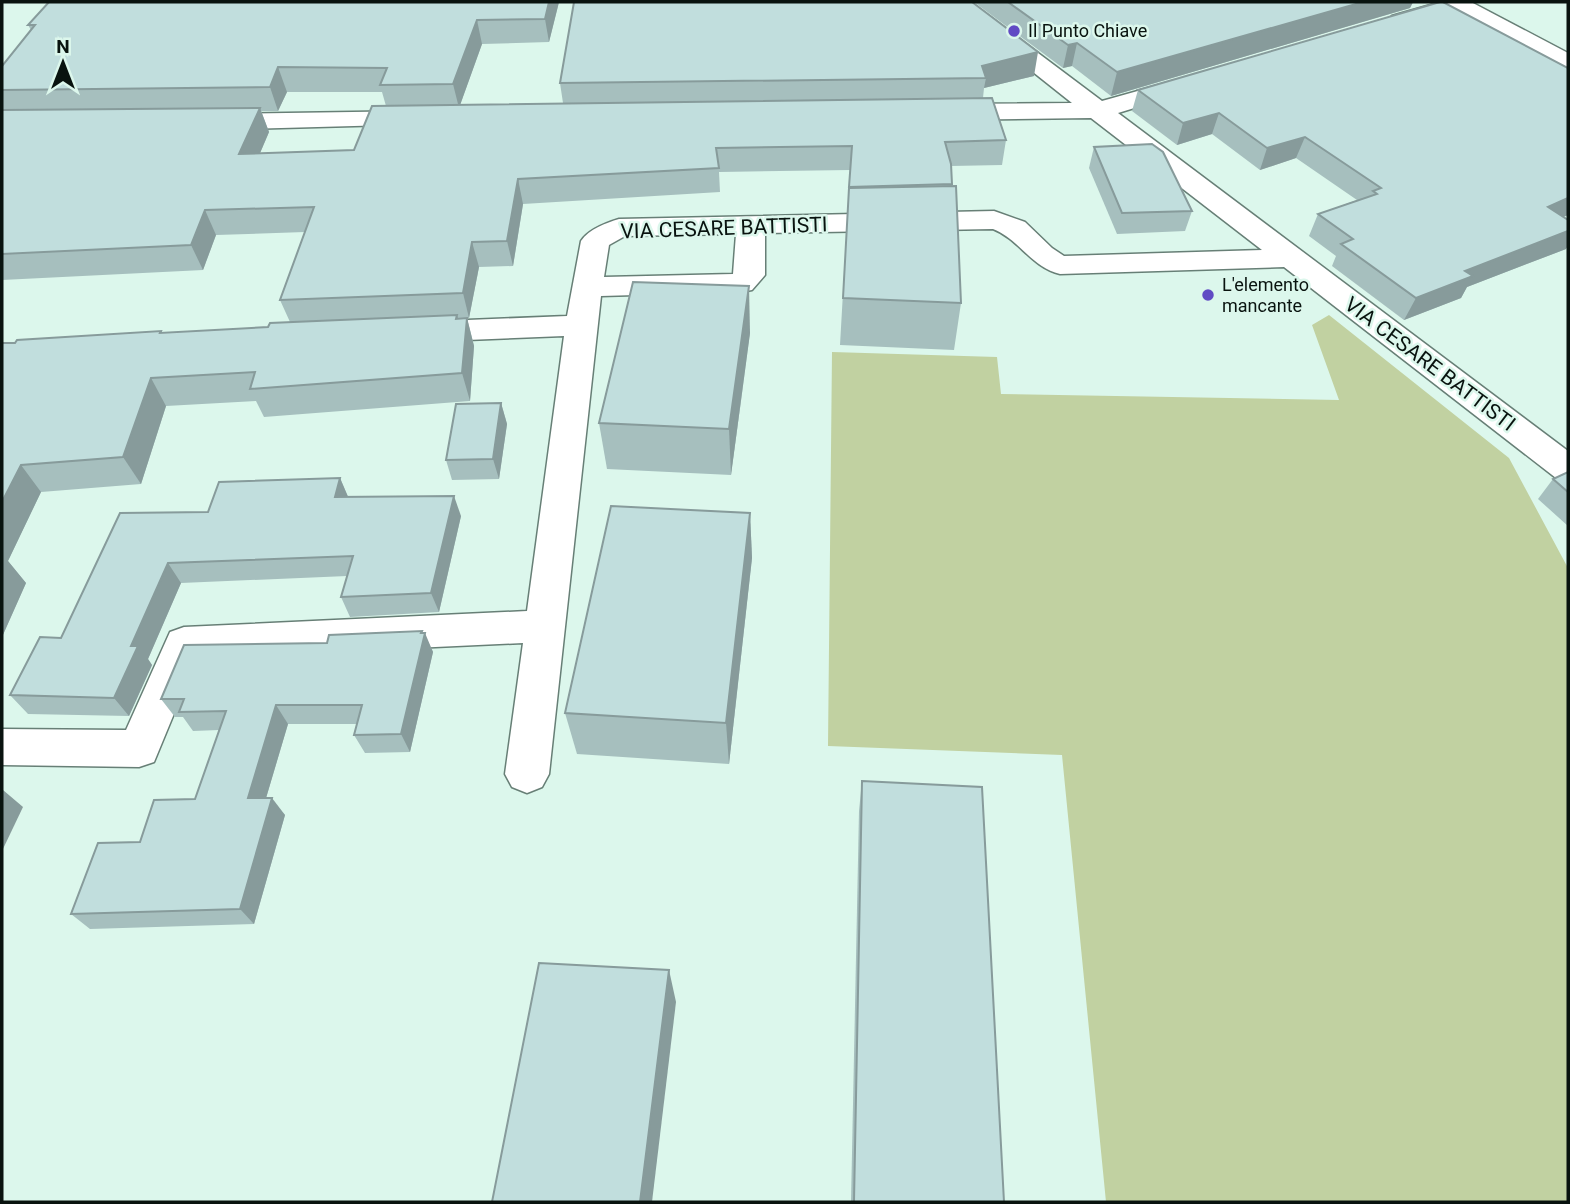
<svg xmlns="http://www.w3.org/2000/svg" width="1570" height="1204" font-family="Roboto,sans-serif">
	<style>
		.green { fill: #c1d1a1 }
		.lines { fill: none; stroke-linecap: round; stroke-linejoin: round }
		.minor-casing { stroke: #677f76; stroke-width: 3 }
		.minor { fill: #fff; fill-rule: evenodd }
		.wall { fill: #a6bfbe; fill-rule: evenodd }
		.shaded-wall { fill: #879b9b }
		.building { fill: #c1dedd; stroke: #879b9b; stroke-width: 2 }
		.poi-dot { fill: #614bc4; stroke: #dcf7ec; stroke-width: 2.5 }
		.labels { text-anchor: middle; stroke-width: 5; stroke-linejoin: round; paint-order: stroke }
		.far-poi-label { font-size: 18px; fill: #09130f; stroke: #dcf7ec; text-anchor: start }
		.street-label { font-size: 21px; fill: #09130f; stroke: #dcf7ec }
	</style>
	<rect width="100%" height="100%" fill="#dcf7ec"/>
	<polygon class="green" points="1329,315 1509,458 1568,568 1568,1202 1106,1202 1062,755 828,746 832,352 997,357 1001,394 1339,400 1312,325"/>
	<g class="lines">
		<defs>
			<g id="minor">
				<path d="M 945,2 L 970,2 L 1102,101 L 1184,78 L 1193,80 L 1196,85 L 1193,90 L 1118,113 L 1568,451 L 1568,481 L 1556,478 L 1284,267 L 1060,274 C 1031,267 1019,239 993,229 L 765,233 L 765,275 L 752,290 L 741,292 L 601,296 L 549,774 L 542,787 L 527,793 L 512,787 L 505,774 L 523,643 L 197,658 L 154,762 L 139,767 L 2,765 L 2,729 L 126,730 L 170,632 L 184,627 L 527,611 L 564,336 L 418,342 L 407,339 L 402,332 L 407,325 L 418,322 L 567,316 L 581,241 C 589,229 606,223 619,219 L 994,211 L 1025,222 L 1052,248 L 1064,256 L 1262,250 L 1091,118 L 944,120 L 935,117 L 931,112 L 935,107 L 944,104 L 1072,103 ZM 736,234 L 733,274 L 604,277 L 609,245 L 625,236 Z"/>
				<polygon points="1441,2 1471,2 1568,53 1568,70 1559,68 1455,12 1400,28 1392,26 1388,21 1392,16"/>
				<polygon points="418,111 427,114 431,119 427,124 212,130 203,127 199,122 203,117 212,114"/>
			</g>
		</defs>
		<use href="#minor" class="minor-casing"/>
		<use href="#minor" class="minor"/>
	</g>
	<g class="wall">
		<path d="M 559,2 L 549,42 L 482,44 L 460,105 L 563,103 L 560,83 L 1034,76 L 984,88 L 983,98 L 1006,140 L 1002,165 L 951,166 L 952,186 L 961,303 L 954,350 L 840,345 L 850,170 L 719,172 L 720,192 L 523,204 L 513,266 L 479,267 L 469,318 L 458,318 L 467,318 L 474,346 L 470,401 L 264,417 L 256,401 L 166,406 L 141,484 L 41,492 L 8,561 L 26,583 L 2,637 L 2,343 L 268,327 L 290,322 L 280,300 L 305,232 L 216,235 L 203,270 L 2,280 L 2,66 L 31,30 L 28,25 ZM 287,92 L 382,92 L 386,106 L 354,150 L 260,153 L 269,132 L 261,111 L 278,111 Z"/>
		<polygon points="974,2 1413,2 1410,8 1111,96 1072,66 1063,68"/>
		<polygon points="1440,2 1568,215 1563,217 1566,249 1467,287 1461,298 1404,320 1332,266 1336,256 1309,236 1318,214 1357,200 1296,158 1260,170 1212,134 1177,145 1132,111 1138,90"/>
		<polygon points="1094,147 1192,211 1185,231 1117,234 1089,168"/>
		<polygon points="750,333 731,475 607,469 599,423"/>
		<polygon points="501,403 507,424 499,479 452,480 446,460"/>
		<polygon points="1568,472 1568,526 1538,499 1553,479"/>
		<polygon points="340,478 348,497 461,516 439,612 350,617 341,597 347,576 181,583 148,659 152,665 129,716 28,714 10,695 61,638 208,512"/>
		<polygon points="750,513 752,558 729,764 577,754 565,713"/>
		<polygon points="423,633 433,652 410,752 365,753 354,735 357,724 288,724 266,798 285,815 254,924 90,929 71,914 140,842 195,799 219,730 193,731 183,717 175,717 161,699 327,643"/>
		<polygon points="862,781 1004,1202 851,1202 859,811"/>
	</g>
	<g class="shaded-wall">
		<polygon points="549,2 559,2 549,42 545,19"/>
		<polygon points="1363,2 1413,2 1410,8 1111,96 1117,72"/>
		<polygon points="477,20 482,44 459,108 453,84"/>
		<polygon points="1077,43 1072,66 1063,68 1068,45"/>
		<polygon points="1038,52 1034,76 984,88 986,78 982,66"/>
		<polygon points="278,67 287,92 278,111 270,87"/>
		<polygon points="260,108 269,132 249,179 239,154"/>
		<polygon points="1219,113 1212,134 1177,145 1183,123"/>
		<polygon points="1305,137 1296,158 1260,170 1267,148"/>
		<polygon points="518,179 523,204 513,266 507,241"/>
		<polygon points="1568,198 1568,215 1535,229 1548,207"/>
		<polygon points="205,210 216,235 203,270 191,245"/>
		<polygon points="1568,231 1568,246 1566,249 1467,287 1461,298 1404,320 1416,298 1465,271"/>
		<polygon points="472,242 479,267 469,318 463,293"/>
		<polygon points="749,286 750,333 731,475 729,429"/>
		<polygon points="457,315 465,343 467,318 474,346 470,401 462,373 456,319"/>
		<polygon points="151,378 166,406 141,484 123,457"/>
		<polygon points="501,403 507,424 499,479 493,459"/>
		<polygon points="21,465 41,492 8,561 26,583 2,637 2,502"/>
		<polygon points="340,478 349,499 335,497"/>
		<polygon points="454,496 461,516 439,612 431,593"/>
		<polygon points="750,513 752,558 729,764 726,723"/>
		<polygon points="168,563 181,583 148,659 152,665 129,716 114,698 131,646"/>
		<polygon points="422,631 424,635 425,633 433,652 410,752 401,734"/>
		<polygon points="276,705 288,724 261,815 248,798"/>
		<polygon points="3,790 23,807 2,851 2,793"/>
		<polygon points="272,798 285,815 254,924 240,909"/>
		<polygon points="669,970 676,1002 652,1202 640,1202"/>
	</g>
	<g class="building">
		<polygon points="49,2 549,2 545,19 477,20 453,84 380,85 387,68 278,67 270,87 2,90 2,66 35,25 28,25"/>
		<polygon points="574,2 972,2 1038,52 982,66 986,78 560,83"/>
		<polygon points="1008,2 1363,2 1117,72 1077,43 1068,45"/>
		<polygon points="1440,2 1443,2 1568,68 1568,198 1548,207 1568,220 1568,231 1465,271 1473,276 1416,298 1341,244 1353,239 1318,214 1377,194 1373,191 1381,188 1305,137 1267,148 1219,113 1183,123 1138,90"/>
		<polygon points="992,98 1006,140 945,142 951,164 952,184 849,187 852,146 716,148 719,168 518,179 507,241 472,242 463,293 280,300 314,207 205,210 191,245 2,254 2,110 260,108 239,154 354,150 372,106"/>
		<polygon points="1152,144 1163,152 1192,211 1122,213 1094,147"/>
		<polygon points="956,186 961,303 843,298 849,188"/>
		<polygon points="633,282 749,286 729,429 599,423"/>
		<polygon points="457,315 456,319 467,318 462,373 250,389 255,372 151,378 123,457 21,465 2,502 2,343 15,343 17,340 161,331 160,333 268,327 270,323"/>
		<polygon points="501,403 493,459 446,460 456,404"/>
		<polygon points="1568,472 1568,492 1553,479"/>
		<polygon points="340,478 335,497 454,496 431,593 341,597 353,556 168,563 131,646 138,646 114,698 10,695 40,637 61,638 120,513 208,512 219,482"/>
		<polygon points="611,506 750,513 726,723 565,713"/>
		<polygon points="422,631 421,633 425,633 401,734 354,735 362,705 276,705 248,798 272,798 240,909 71,914 98,843 140,842 154,800 195,799 226,711 179,712 184,699 161,699 184,645 327,643 329,635"/>
		<polygon points="862,781 982,787 1004,1202 854,1202"/>
		<polygon points="539,963 669,970 640,1202 492,1202"/>
	</g>
	<g class="poi-dot">
		<circle cx="1014" cy="31" r="7"/>
		<circle cx="1208" cy="295" r="7"/>
	</g>
	<g class="labels">
		<g class="far-poi-label">
			<text x="1028" y="37">Il Punto Chiave</text>
			<text x="1222" y="291">L'elemento<tspan x="1222" dy="21">mancante</tspan></text>
		</g>
		<g class="street-label">
			<text transform="translate(724 228) rotate(-2)" y="7">VIA CESARE BATTISTI</text>
			<text transform="translate(1430 364) rotate(37)" y="7">VIA CESARE BATTISTI</text>
		</g>
	</g>
	<rect width="1570" height="1204" fill="none" stroke="#09130f" stroke-width="7"/>
	<g transform="translate(63 63)" stroke="#dcf7ec" stroke-width="5" paint-order="stroke">
	<path d="M0-5L12 26L0 18L-12 26Z" fill="#09130f"/>
	<text y="-10" font-size="19" font-weight="bold" text-anchor="middle" fill="#09130f">N</text>
	</g>
</svg>
